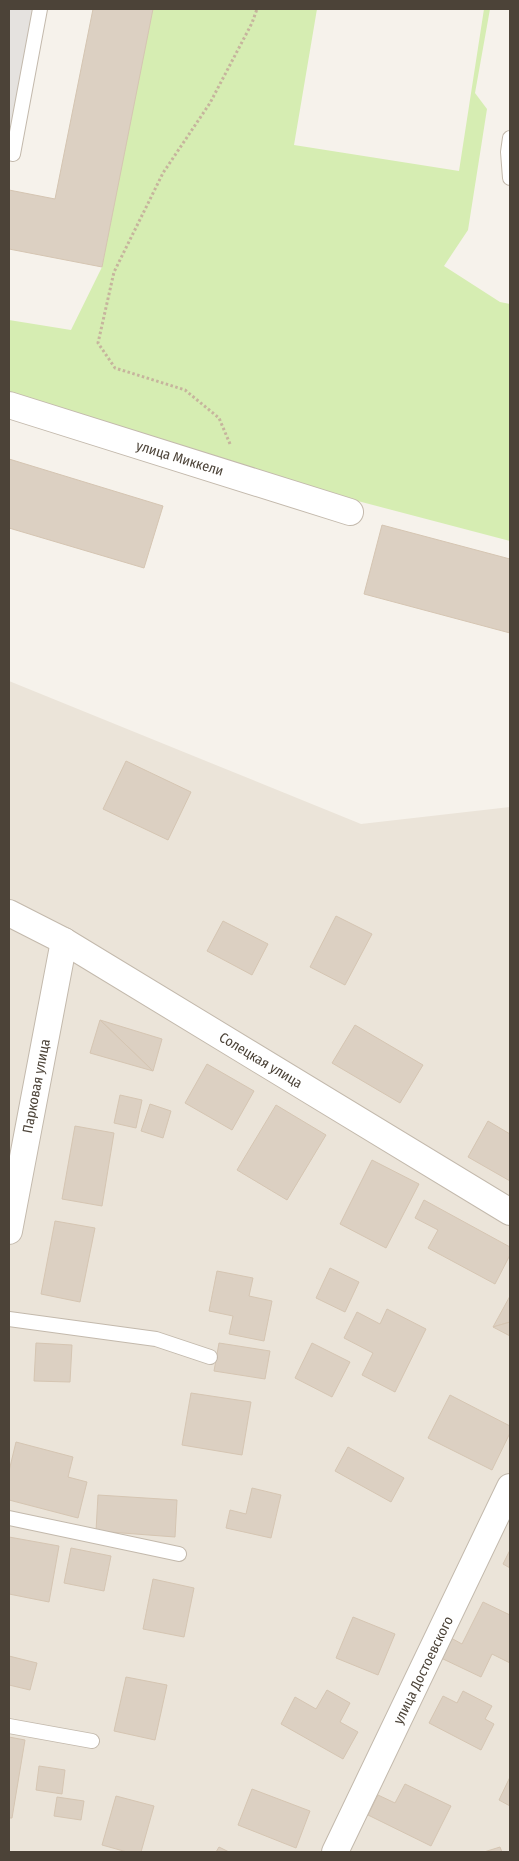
<svg xmlns="http://www.w3.org/2000/svg" width="519" height="1861" font-family="'Fira Sans Condensed',sans-serif">
	<style>
		.residential { fill: #ebe4d9 }
		.green { fill: #d6edb2 }
		.parking { fill: #e5e2df }
		.building { fill: #dcd0c2; stroke: #d5c5b2 }
		.lines { fill: none; stroke-linecap: round; stroke-linejoin: round }
		.service-casing { stroke: #c3b9ac; stroke-width: 16 }
		.minor-casing { stroke: #c3b9ac; stroke-width: 28 }
		.path { stroke: #c6b49d; stroke-width: 3; stroke-dasharray: 2.5 2.5; stroke-linecap: butt }
		.service { stroke: #fff; stroke-width: 14 }
		.minor { stroke: #fff; stroke-width: 26 }
		.labels { text-anchor: middle; stroke-width: 4; stroke-linejoin: round; paint-order: stroke }
		.street-label { font-size: 14px; fill: #4c4338; stroke: #fff }
	</style>
	<rect width="100%" height="100%" fill="#f6f2eb"/>
	<polygon class="residential" points="9,681 361,824 510,807 510,1852 9,1852"/>
	<polygon class="green" points="148,9 317,9 294,145 459,171 484,9 490,9 475,93 487,109 468,230 444,266 500,302 510,304 510,541 354,500 9,392 9,320 71,330 102,267"/>
	<polygon class="parking" points="9,9 40,9 9,153"/>
	<g class="building">
		<polygon points="93,9 153,9 102,267 9,249 9,190 55,199"/>
		<polygon points="9,459 163,506 144,568 9,528"/>
		<polygon points="382,525 510,559 510,633 364,594"/>
		<polygon points="126,761 191,792 168,840 103,809"/>
		<polygon points="336,916 372,934 345,985 310,967"/>
		<polygon points="223,921 268,944 252,975 207,951"/>
		<polygon points="100,1020 162,1039 153,1071"/>
		<polygon points="100,1020 153,1071 90,1053"/>
		<polygon points="355,1025 423,1065 400,1103 332,1063"/>
		<polygon points="207,1064 254,1091 232,1130 185,1103"/>
		<polygon points="120,1095 142,1100 136,1128 114,1123"/>
		<polygon points="150,1104 171,1111 163,1138 141,1131"/>
		<polygon points="276,1105 326,1135 287,1200 237,1170"/>
		<polygon points="488,1121 510,1134 510,1181 468,1157"/>
		<polygon points="75,1126 114,1133 102,1206 62,1199"/>
		<polygon points="372,1160 419,1184 386,1248 340,1224"/>
		<polygon points="424,1200 510,1247 510,1255 495,1284 428,1248 438,1230 415,1218"/>
		<polygon points="55,1221 95,1228 80,1302 41,1294"/>
		<polygon points="330,1268 359,1282 345,1312 316,1298"/>
		<polygon points="217,1271 253,1278 249,1296 272,1301 264,1341 229,1334 233,1316 209,1311"/>
		<polygon points="510,1296 510,1322 493,1327"/>
		<polygon points="387,1309 426,1329 395,1392 362,1375 373,1353 344,1338 357,1312 380,1324"/>
		<polygon points="510,1322 510,1336 493,1327"/>
		<polygon points="36,1343 72,1345 70,1382 34,1381"/>
		<polygon points="219,1343 270,1351 265,1379 214,1371"/>
		<polygon points="312,1343 350,1362 332,1397 295,1378"/>
		<polygon points="191,1393 251,1402 242,1455 182,1445"/>
		<polygon points="450,1395 510,1426 510,1433 492,1470 428,1438"/>
		<polygon points="16,1442 73,1457 68,1477 87,1482 78,1518 9,1500 9,1471"/>
		<polygon points="348,1447 404,1478 391,1502 335,1471"/>
		<polygon points="252,1488 281,1495 271,1538 226,1528 230,1510 246,1514"/>
		<polygon points="98,1495 177,1500 175,1537 96,1531"/>
		<polygon points="9,1537 59,1546 49,1602 9,1594"/>
		<polygon points="71,1548 111,1556 104,1591 64,1583"/>
		<polygon points="510,1550 510,1568 503,1564"/>
		<polygon points="153,1579 194,1588 184,1637 143,1629"/>
		<polygon points="483,1602 510,1615 510,1663 492,1654 481,1677 441,1658 451,1638 462,1644"/>
		<polygon points="353,1617 395,1634 378,1675 336,1658"/>
		<polygon points="9,1656 37,1663 30,1690 9,1685"/>
		<polygon points="126,1677 167,1685 155,1740 114,1731"/>
		<polygon points="327,1690 350,1703 340,1722 358,1732 343,1759 281,1724 295,1697 316,1709"/>
		<polygon points="463,1691 492,1706 485,1719 494,1724 481,1750 429,1723 443,1696 457,1703"/>
		<polygon points="9,1737 25,1740 12,1818 9,1818"/>
		<polygon points="39,1766 65,1770 62,1794 36,1790"/>
		<polygon points="510,1777 510,1806 499,1800"/>
		<polygon points="405,1784 451,1806 431,1846 368,1815 378,1795 395,1803"/>
		<polygon points="252,1789 310,1811 296,1848 238,1825"/>
		<polygon points="116,1796 154,1806 141,1852 127,1852 102,1845"/>
		<polygon points="57,1797 84,1801 81,1820 54,1816"/>
		<polygon points="219,1847 229,1852 216,1852"/>
		<polygon points="500,1847 502,1852 484,1852"/>
	</g>
	<g class="lines">
		<defs>
			<g id="service">
				<polyline points="510,138 508,152 510,178"/>
				<polyline points="9,153 13,154 40,9"/>
				<polyline points="9,1319 156,1339 210,1357"/>
				<polyline points="9,1518 179,1554"/>
				<polyline points="9,1726 92,1741"/>
			</g>
			<g id="minor">
				<polyline points="9,405 350,512"/>
				<polyline points="9,913 64,941 510,1212"/>
				<polyline points="9,1231 64,941"/>
				<polyline points="335,1852 510,1487"/>
			</g>
		</defs>
		<use href="#service" class="service-casing"/>
		<use href="#minor" class="minor-casing"/>
		<polyline class="path" points="230,444 219,418 185,390 115,368 98,343 114,272 163,173 210,103 252,23 257,9"/>
		<use href="#service" class="service"/>
		<use href="#minor" class="minor"/>
	</g>
	<g class="labels">
		<g class="street-label">
			<text transform="translate(180 458) rotate(17)" y="5">улица Миккели</text>
			<text transform="translate(261 1060) rotate(31)" y="5">Солецкая улица</text>
			<text transform="translate(36 1086) rotate(-79)" y="5">Парковая улица</text>
			<text transform="translate(423 1670) rotate(-64)" y="5">улица Достоевского</text>
		</g>
	</g>
	<rect width="519" height="1861" fill="none" stroke="#4c4338" stroke-width="20"/>
</svg>
